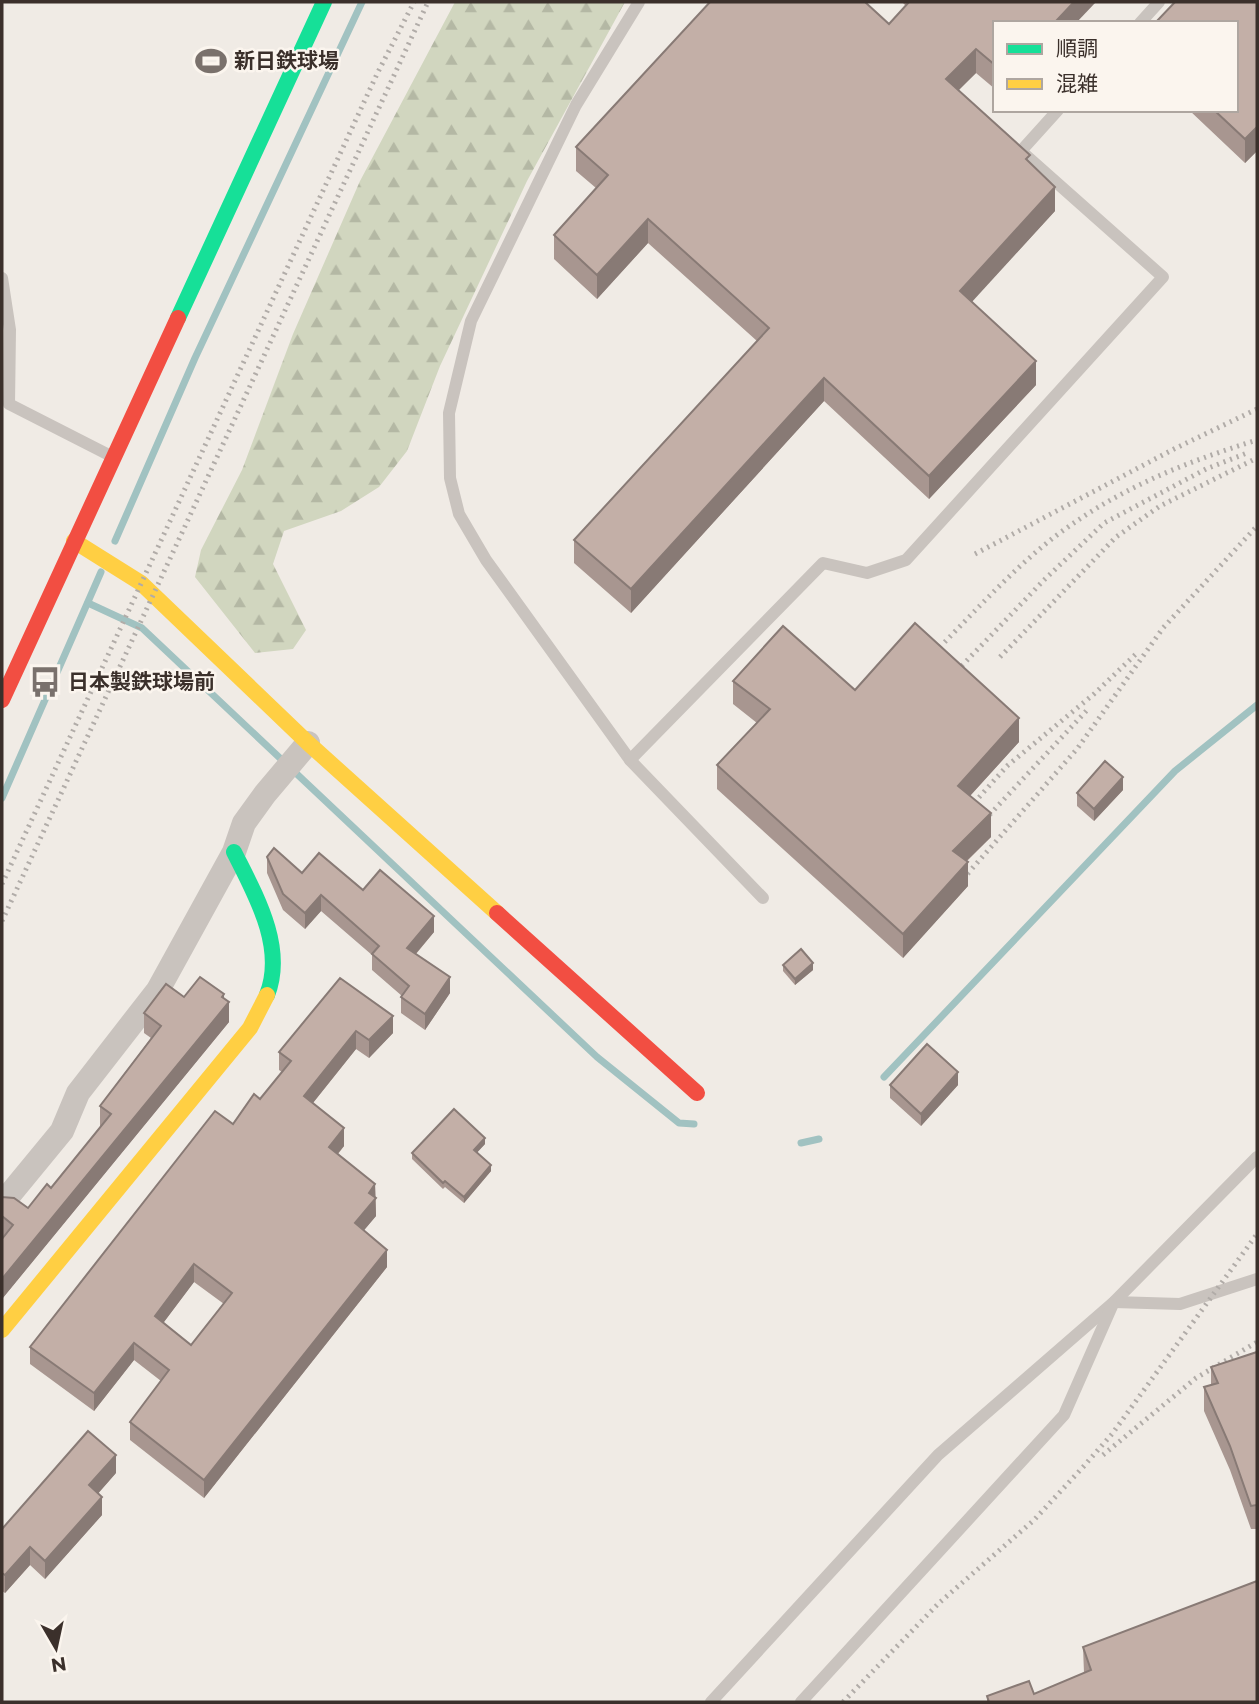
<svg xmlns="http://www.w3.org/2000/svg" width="1259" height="1704" font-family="Montserrat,'Noto Sans JP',sans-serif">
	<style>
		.forest { fill: url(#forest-firs) }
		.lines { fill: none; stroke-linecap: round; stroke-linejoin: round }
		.stream { stroke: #a1c2c1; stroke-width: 7 }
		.lane { stroke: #c9c3be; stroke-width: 12 }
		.street { stroke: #c9c3be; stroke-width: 24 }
		.fast { stroke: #16e098; stroke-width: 16 }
		.slow { stroke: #ffcf43; stroke-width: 16 }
		.jam { stroke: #f24e42; stroke-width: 16 }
		.rail { stroke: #b1aca8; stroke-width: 5; stroke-dasharray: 2 5; stroke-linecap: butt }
		.wall { fill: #a89690; fill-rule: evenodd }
		.shaded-wall { fill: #887a75 }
		.building { fill: #c3afa7; stroke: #887a75; stroke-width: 2; fill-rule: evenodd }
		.labels { text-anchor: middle; stroke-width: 5; stroke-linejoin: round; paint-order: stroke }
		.poi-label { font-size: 21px; font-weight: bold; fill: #3b302b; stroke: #fbf5ee; text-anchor: start }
	</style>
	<defs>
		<pattern id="forest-firs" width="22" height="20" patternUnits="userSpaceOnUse" patternTransform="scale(1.75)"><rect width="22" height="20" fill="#d1d6bf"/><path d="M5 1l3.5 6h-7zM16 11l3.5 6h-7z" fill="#b4b8a4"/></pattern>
	</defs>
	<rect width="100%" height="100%" fill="#f0ebe5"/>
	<polygon class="forest" points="455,2 625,2 527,181 440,366 407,451 379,487 341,511 284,531 273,564 306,630 293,649 255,653 195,577 201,550 242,470 293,334 360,181"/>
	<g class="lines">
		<g class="stream">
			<polyline points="115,541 195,358 362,2"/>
			<polyline points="88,603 142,628 597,1057 679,1123 694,1124"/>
			<polyline points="2,798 101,572"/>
			<polyline points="884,1077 1175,771 1257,705"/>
			<polyline points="801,1143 819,1139"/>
		</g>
		<g class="lane">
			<polyline points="639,2 576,105 471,321 449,413 450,478 459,514 486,560 630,760 763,898"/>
			<polyline points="1140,23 1159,2"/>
			<polyline points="2,278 10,330 9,404 111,456"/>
			<polyline points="630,760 823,563 867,573 906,560 1163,277 1021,151 1058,110"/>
			<polyline points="1114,1302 1180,1304 1257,1279"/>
			<polyline points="711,1702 938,1455 1114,1302 1257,1157"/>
			<polyline points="801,1702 1064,1415 1112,1306"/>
		</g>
		<polyline class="street" points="2,1204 62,1131 78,1093 158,990 234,852 244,823 265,794 308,743"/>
		<g class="fast">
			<polyline points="178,318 324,2"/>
			<path d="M 234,852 C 255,894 286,947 267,995"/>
		</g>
		<g class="slow">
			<polyline points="74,541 141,583 308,743 497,913"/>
			<polyline points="2,1330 250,1028 267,995"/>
		</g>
		<g class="jam">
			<polyline points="2,700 178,318"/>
			<polyline points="497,913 697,1093"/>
		</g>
		<g class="rail">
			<polyline points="975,554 1174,449 1257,409"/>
			<path d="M 930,657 C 971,616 1011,570 1057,535 C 1120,488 1183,463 1257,440"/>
			<polyline points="1000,657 1116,537 1160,506 1257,458"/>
			<polyline points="952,676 1044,580 1104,523 1206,469 1247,453"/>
			<polyline points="965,813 1007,766 1094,694 1138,652"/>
			<polyline points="980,825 1089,708"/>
			<polyline points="963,879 1077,749 1163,628 1257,526"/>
			<polyline points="2,884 377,74 414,2"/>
			<polyline points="2,921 428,2"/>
			<polyline points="1103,1455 1196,1378 1257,1342"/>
			<polyline points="843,1702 939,1603 1034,1520 1084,1466 1112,1434 1257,1234"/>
		</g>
	</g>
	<g class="wall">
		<polygon points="902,2 1096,2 995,23 995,89 976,73 958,90 1030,162 1055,211 971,302 1036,385 929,499 824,401 631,613 574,563 574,540 757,341 648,243 597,299 554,259 554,235 596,188 576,171 576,147 889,24 906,6"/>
		<polygon points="1257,2 1257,151 1245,163 1189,110 1236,110"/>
		<polygon points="733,681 855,690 1019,742 970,796 991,837 967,861 968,886 903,958 717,789 717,765 757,723 733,704"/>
		<polygon points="1123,790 1094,821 1077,806 1077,793"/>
		<polygon points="267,857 302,873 363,890 434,932 416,954 450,993 425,1030 401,1013 401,997 402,996 372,970 372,955 321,911 305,929 283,910 267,873"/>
		<polygon points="783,965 813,970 795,985 783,971"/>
		<path d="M 340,978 L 393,1033 L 369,1058 L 356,1049 L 313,1103 L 344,1146 L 338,1154 L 375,1184 L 376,1216 L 364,1230 L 387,1267 L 204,1498 L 130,1440 L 130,1422 L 161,1381 L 134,1360 L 94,1411 L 30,1364 L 30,1347 L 233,1124 L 260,1099 L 282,1072 L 279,1070 L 279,1052 ZM 194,1282 L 224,1304 L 191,1345 L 163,1323 Z"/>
		<polygon points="184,997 224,999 229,1022 2,1299 2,1239 3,1237 2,1236 2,1197 28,1208 51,1188 101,1127 100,1126 100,1106 151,1038 144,1033 144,1013"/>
		<polygon points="890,1085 958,1085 921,1126 890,1098"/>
		<polygon points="485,1144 477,1152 491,1171 464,1203 445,1187 443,1189 412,1159 412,1153"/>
		<polygon points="1257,1352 1257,1529 1251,1529 1230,1470 1204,1411 1204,1387 1211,1385 1211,1367"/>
		<polygon points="116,1473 98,1493 102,1515 45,1579 30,1565 5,1593 2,1591 2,1529"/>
		<polygon points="1083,1647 1257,1702 987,1702 987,1696 1034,1694 1084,1673"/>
	</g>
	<g class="shaded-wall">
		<polygon points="1074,2 1096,2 1076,23 1057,23 1057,20"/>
		<polygon points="976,49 976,73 946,103 946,79"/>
		<polygon points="1257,127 1257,151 1245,163 1245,139"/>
		<polygon points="1055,187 1055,211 960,315 960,291"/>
		<polygon points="648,219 648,243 597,299 597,275"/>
		<polygon points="1036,361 1036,385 929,499 929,476"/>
		<polygon points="824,378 824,401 631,613 631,589"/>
		<polygon points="1019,718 1019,742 958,809 958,786"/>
		<polygon points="1123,777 1123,790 1094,821 1094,809"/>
		<polygon points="991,813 991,837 953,874 953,851"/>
		<polygon points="968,862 968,886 903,958 903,934"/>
		<polygon points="321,895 321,911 305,929 305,913"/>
		<polygon points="434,916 434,932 407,964 407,948"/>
		<polygon points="813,963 813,970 795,985 795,979"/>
		<polygon points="450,977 450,993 425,1030 425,1014"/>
		<polygon points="224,994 224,1008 229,1002 229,1022 2,1299 2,1279"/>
		<polygon points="393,1016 393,1033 369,1058 369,1040"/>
		<polygon points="356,1031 356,1049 304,1114 304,1096"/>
		<polygon points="958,1072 958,1085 921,1126 921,1114"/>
		<polygon points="344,1128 344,1146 329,1164 329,1147"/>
		<polygon points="485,1138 485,1144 474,1156 474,1150"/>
		<polygon points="491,1165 491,1171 464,1203 464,1197"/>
		<polygon points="375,1184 376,1216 355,1241 355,1223 369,1193"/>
		<polygon points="387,1250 387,1267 204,1498 204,1480"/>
		<polygon points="194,1264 194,1282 155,1334 155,1316"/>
		<polygon points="134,1343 134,1360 94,1411 94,1393"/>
		<polygon points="116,1455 116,1473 89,1504 89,1485"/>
		<polygon points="102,1497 102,1515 45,1579 45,1561"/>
		<polygon points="30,1547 30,1565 5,1593 5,1575"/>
	</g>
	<g class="building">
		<polygon points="710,2 865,2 889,24 909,2 1074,2 1057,20 1060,23 995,23 995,65 976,49 946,79 1030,155 1026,159 1055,187 960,291 1036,361 929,476 824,378 631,589 574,540 769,328 648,219 597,275 554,235 608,175 576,147"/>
		<polygon points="1175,2 1257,2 1257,127 1245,139 1214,110 1236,110 1236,23 1155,23"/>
		<polygon points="915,623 1019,718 958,786 991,813 953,851 968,862 903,934 717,765 770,709 733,681 783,626 855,690"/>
		<polygon points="1105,761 1123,777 1094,809 1077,793"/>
		<polygon points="274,848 302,873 319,853 363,890 380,870 434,916 407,948 450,977 425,1014 401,997 409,986 372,954 379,946 321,895 305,913 283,894 267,857"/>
		<polygon points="801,949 813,963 795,979 783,965"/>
		<polygon points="200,977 224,994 222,997 229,1002 2,1279 2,1239 13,1225 2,1216 2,1197 14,1198 28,1208 47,1184 51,1188 111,1114 100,1106 161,1026 144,1013 166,984 184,997"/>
		<path d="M 340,978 L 393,1016 L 369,1040 L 356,1031 L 304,1096 L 344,1128 L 329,1147 L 375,1184 L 369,1193 L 376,1198 L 355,1223 L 387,1250 L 204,1480 L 130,1422 L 169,1370 L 134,1343 L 94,1393 L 30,1347 L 215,1111 L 233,1124 L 254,1094 L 260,1099 L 291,1061 L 279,1052 ZM 194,1264 L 232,1293 L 191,1345 L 155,1316 Z"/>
		<polygon points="927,1044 958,1072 921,1114 890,1085"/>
		<polygon points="454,1109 485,1138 474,1150 491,1165 464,1197 445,1181 443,1183 412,1153"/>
		<polygon points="1257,1352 1257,1505 1251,1506 1230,1446 1204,1387 1218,1383 1211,1367"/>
		<polygon points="88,1431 116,1455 89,1485 102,1497 45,1561 30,1547 5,1575 2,1573 2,1529"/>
		<polygon points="1257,1581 1257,1702 989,1702 987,1696 1029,1681 1034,1694 1091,1670 1083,1647"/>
	</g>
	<defs>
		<symbol id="stadium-bare" viewBox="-9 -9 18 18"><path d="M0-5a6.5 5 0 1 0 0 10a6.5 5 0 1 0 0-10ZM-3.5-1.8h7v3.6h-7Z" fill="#7a716c" stroke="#fbf5ee" stroke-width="2.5" paint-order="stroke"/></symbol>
		<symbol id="bus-bare" viewBox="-9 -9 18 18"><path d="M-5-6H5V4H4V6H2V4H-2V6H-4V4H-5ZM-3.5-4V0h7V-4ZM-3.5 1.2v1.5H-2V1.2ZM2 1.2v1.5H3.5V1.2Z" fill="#7a716c" stroke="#fbf5ee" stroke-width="2.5" paint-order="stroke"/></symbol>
	</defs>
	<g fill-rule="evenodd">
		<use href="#stadium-bare" x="189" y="39" width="44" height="44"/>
		<use href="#bus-bare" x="23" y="660" width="44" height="44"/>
	</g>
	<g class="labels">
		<g class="poi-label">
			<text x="234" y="68">新日鉄球場</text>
			<text x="68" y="689">日本製鉄球場前</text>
		</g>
	</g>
	<rect width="1259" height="1704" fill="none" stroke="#3b302b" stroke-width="7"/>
	<rect x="993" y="21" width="245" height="91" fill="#fbf5ee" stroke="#aea6a0" stroke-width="2"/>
	<rect x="1007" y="44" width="35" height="10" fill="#16e098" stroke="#aea6a0" stroke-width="2"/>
	<text x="1056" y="56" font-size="21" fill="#3b302b">順調</text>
	<rect x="1007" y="79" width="35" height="10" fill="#ffcf43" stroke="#aea6a0" stroke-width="2"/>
	<text x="1056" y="91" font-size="21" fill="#3b302b">混雑</text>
	<g transform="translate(56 1648) rotate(171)" stroke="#fbf5ee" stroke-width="5" paint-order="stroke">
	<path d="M0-5L12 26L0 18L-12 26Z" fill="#3b302b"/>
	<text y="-10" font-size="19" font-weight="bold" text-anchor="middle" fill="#3b302b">N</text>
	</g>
</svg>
